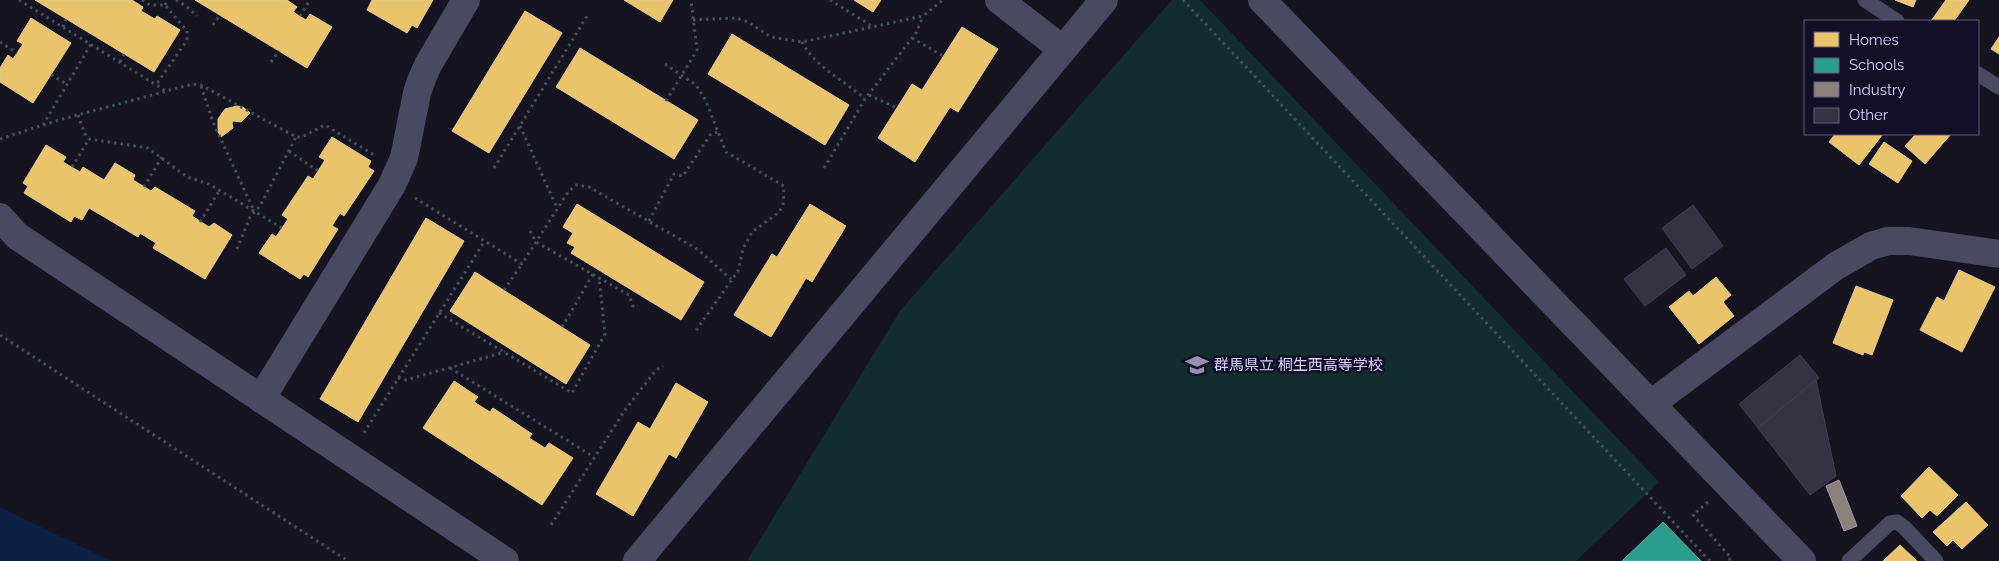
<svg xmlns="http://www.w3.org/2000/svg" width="1999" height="561" font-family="Raleway,'Noto Sans JP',sans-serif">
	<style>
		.green { fill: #132c2d }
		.water { fill: #0d2144 }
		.homes { fill: #e9c46a; stroke: #e4c997 }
		.schools { fill: #2a9d8f; stroke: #5eaeb1 }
		.industry { fill: #8a817c; stroke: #a29aa3 }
		.building { fill: #343243; stroke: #433f54 }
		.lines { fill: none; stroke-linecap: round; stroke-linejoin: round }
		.path { stroke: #44505f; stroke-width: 3; stroke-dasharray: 2.5 4; stroke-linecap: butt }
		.service { stroke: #4a4962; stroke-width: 15 }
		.minor { stroke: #4a4962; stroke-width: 28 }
		.tertiary { stroke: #4a4962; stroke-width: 28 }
		.labels { text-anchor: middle; stroke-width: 5; stroke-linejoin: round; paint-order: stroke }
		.poi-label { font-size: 15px; fill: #d9d4ff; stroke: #130f26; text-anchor: start }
	</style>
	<rect width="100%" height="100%" fill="#161421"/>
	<polygon class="green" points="1172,0 1200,0 1659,482 1576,561 750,561 748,559 900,311"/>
	<polygon class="water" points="0,507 111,561 0,561"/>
	<g class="homes">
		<polygon points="35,0 132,0 143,7 141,11 155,19 157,16 180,30 154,72"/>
		<polygon points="195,0 287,0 297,7 293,12 306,20 310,14 332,27 307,68"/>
		<polygon points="372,0 433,0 417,28 412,25 407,33 367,10"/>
		<polygon points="624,0 673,0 660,22"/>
		<polygon points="854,0 881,0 873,12"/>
		<polygon points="1895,0 1916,0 1913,7"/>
		<polygon points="1946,0 1969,0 1954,21 1931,21"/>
		<polygon points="525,11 562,33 489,153 452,131"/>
		<polygon points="31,18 71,43 33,103 0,82 0,68 8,55 13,59 23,44 17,41"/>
		<polygon points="962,27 998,49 958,112 950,107 915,162 878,138 912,84 922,90"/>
		<polygon points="732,34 849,105 825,145 708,74"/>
		<polygon points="1999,37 1999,54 1991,49"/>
		<polygon points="580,48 698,120 674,159 556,87"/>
		<polygon points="237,106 243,107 250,113 241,122 233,121 232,123 233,128 221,137 218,132 218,119 225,109"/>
		<polygon points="1835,134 1883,134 1859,165 1829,142"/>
		<polygon points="1916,134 1951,134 1925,164 1905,146"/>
		<polygon points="332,137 371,161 368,167 374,171 344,216 340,213 332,226 338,229 308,277 304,274 300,279 259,253 272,234 276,237 288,219 282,215 308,176 313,179 325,160 319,157"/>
		<polygon points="1884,142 1912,161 1898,183 1869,164"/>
		<polygon points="46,145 66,157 63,162 80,172 83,167 104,180 115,163 135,175 133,180 151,191 155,187 195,211 192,216 209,227 214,223 232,235 205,279 153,248 156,243 140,233 138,237 89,208 82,220 74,216 71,222 24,193 28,186 23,183"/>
		<polygon points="577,204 704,282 681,320 571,253 575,247 567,243 573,233 563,227"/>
		<polygon points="810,204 846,226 812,282 806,278 771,337 734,315 772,254 777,257"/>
		<polygon points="426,218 464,241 358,422 320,399"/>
		<polygon points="1959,270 1995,287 1962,352 1920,330 1937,297 1944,301"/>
		<polygon points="475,272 590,345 566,384 450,311"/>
		<polygon points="1716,277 1731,295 1723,302 1734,316 1699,344 1669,307 1689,291 1693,296"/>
		<polygon points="1856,286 1893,300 1872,355 1864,352 1863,355 1833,343"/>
		<polygon points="454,381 478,397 474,402 490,412 493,408 532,434 529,438 545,448 549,443 573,458 542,505 423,428"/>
		<polygon points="676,383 708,402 676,458 669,454 633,516 596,494 638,422 650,429"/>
		<polygon points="1929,467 1958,495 1937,516 1930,510 1922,518 1901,496"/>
		<polygon points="1966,502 1988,525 1962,549 1953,540 1947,546 1933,532"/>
		<polygon points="1900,545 1917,561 1883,561"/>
	</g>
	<polygon class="schools" points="1663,522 1701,561 1622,561"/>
	<polygon class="industry" points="1839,480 1857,526 1844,531 1826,486"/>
	<g class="building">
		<polygon points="1693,205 1723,246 1692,269 1662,228"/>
		<polygon points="1666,248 1686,275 1645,306 1624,279"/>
		<polygon points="1800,355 1819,378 1758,428 1739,404"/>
		<polygon points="1816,380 1836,476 1810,495 1758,428"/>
	</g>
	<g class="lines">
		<g class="path">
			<polyline points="19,0 166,91"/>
			<polyline points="142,0 150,5 165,5 187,31 187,40 156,85"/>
			<polyline points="176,0 186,6 197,16"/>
			<polyline points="830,0 872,26"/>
			<polyline points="1183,0 1710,561"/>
			<polyline points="165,5 168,0"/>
			<polyline points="300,16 310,0"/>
			<polyline points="693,20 736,18 748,22 771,37 802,42 923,16 943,0"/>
			<polyline points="213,25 219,16"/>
			<polyline points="63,27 66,19"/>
			<polyline points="912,38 943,56"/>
			<polyline points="0,42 17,53"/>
			<path d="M 802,42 C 816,68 844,80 865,99"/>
			<polyline points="120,62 124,54"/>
			<polyline points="271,62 279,51"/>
			<polyline points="665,64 696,85 705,99 726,152 784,186 783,206 778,213 752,232 743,249 738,271 695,332"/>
			<polyline points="51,75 67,84"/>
			<polyline points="201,86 213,122 254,211"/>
			<polyline points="869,95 897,108"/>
			<polyline points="666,101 697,50 691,0"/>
			<polyline points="78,115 85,134 89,139 148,148 187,177 209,184 282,228"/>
			<polyline points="43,125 91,44"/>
			<polyline points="520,126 557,208"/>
			<polyline points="0,139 59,120 193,84 201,85 296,137 302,137 325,125 374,155"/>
			<polyline points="289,151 318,171"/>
			<polyline points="72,167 89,139"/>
			<polyline points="494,168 587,16"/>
			<polyline points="824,168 865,99 916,33 923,16"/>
			<polyline points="144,187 162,157"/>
			<polyline points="415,198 522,264 568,192 576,185 589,187 697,249 731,279"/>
			<polyline points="649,221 674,174 683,176 710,135 717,132"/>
			<polyline points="200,222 219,191"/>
			<polyline points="530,231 536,242 629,295 634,309"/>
			<polyline points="237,249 250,217 260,206 296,137"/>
			<polyline points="504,290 522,264"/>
			<polyline points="439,313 572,393 605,334 599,277"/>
			<polyline points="562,327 593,274"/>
			<polyline points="0,335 348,561"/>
			<polyline points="450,368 594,457"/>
			<polyline points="398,378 406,380 505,352"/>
			<polyline points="364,433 484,242"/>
			<polyline points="1708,502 1693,515 1731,558 1728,561"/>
			<polyline points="551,525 625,410 656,370 663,366"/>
		</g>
		<g class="service">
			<polyline points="1865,0 1897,21"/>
			<polyline points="1978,74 1999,87"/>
			<polyline points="1849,561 1890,523 1897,522 1904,527 1936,561"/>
		</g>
		<g class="minor">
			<polyline points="999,0 1062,49"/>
			<polyline points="0,217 17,236 505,561"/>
			<polyline points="261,399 392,185 404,158 417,93 421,81 428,65 466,0"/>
			<polyline points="1651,404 1836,266 1871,246 1888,241 1909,241 1999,254"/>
			<polyline points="637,561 1104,0"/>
		</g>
		<polyline class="tertiary" points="1262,0 1802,561"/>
	</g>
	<defs>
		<symbol id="school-bare" viewBox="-9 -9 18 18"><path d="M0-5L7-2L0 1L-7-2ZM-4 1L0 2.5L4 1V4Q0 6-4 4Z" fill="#9591b1" stroke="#130f26" stroke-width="2.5" paint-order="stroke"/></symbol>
	</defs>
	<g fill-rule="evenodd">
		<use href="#school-bare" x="1181" y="349" width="32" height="32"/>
	</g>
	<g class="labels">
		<g class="poi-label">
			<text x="1214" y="370">群馬県立 桐生西高等学校</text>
		</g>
	</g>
	<rect x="1804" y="20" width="175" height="115" fill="#130f26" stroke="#625e7d"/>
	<rect x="1814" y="32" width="25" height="15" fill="#e9c46a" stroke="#625e7d"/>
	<text x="1849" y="45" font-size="15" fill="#d9d4ff">Homes</text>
	<rect x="1814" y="58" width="25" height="15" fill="#2a9d8f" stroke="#625e7d"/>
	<text x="1849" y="70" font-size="15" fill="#d9d4ff">Schools</text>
	<rect x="1814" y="82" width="25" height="15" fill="#8a817c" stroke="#625e7d"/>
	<text x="1849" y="95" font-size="15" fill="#d9d4ff">Industry</text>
	<rect x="1814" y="108" width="25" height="15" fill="#343243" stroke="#625e7d"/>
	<text x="1849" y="120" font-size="15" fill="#d9d4ff">Other</text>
</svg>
